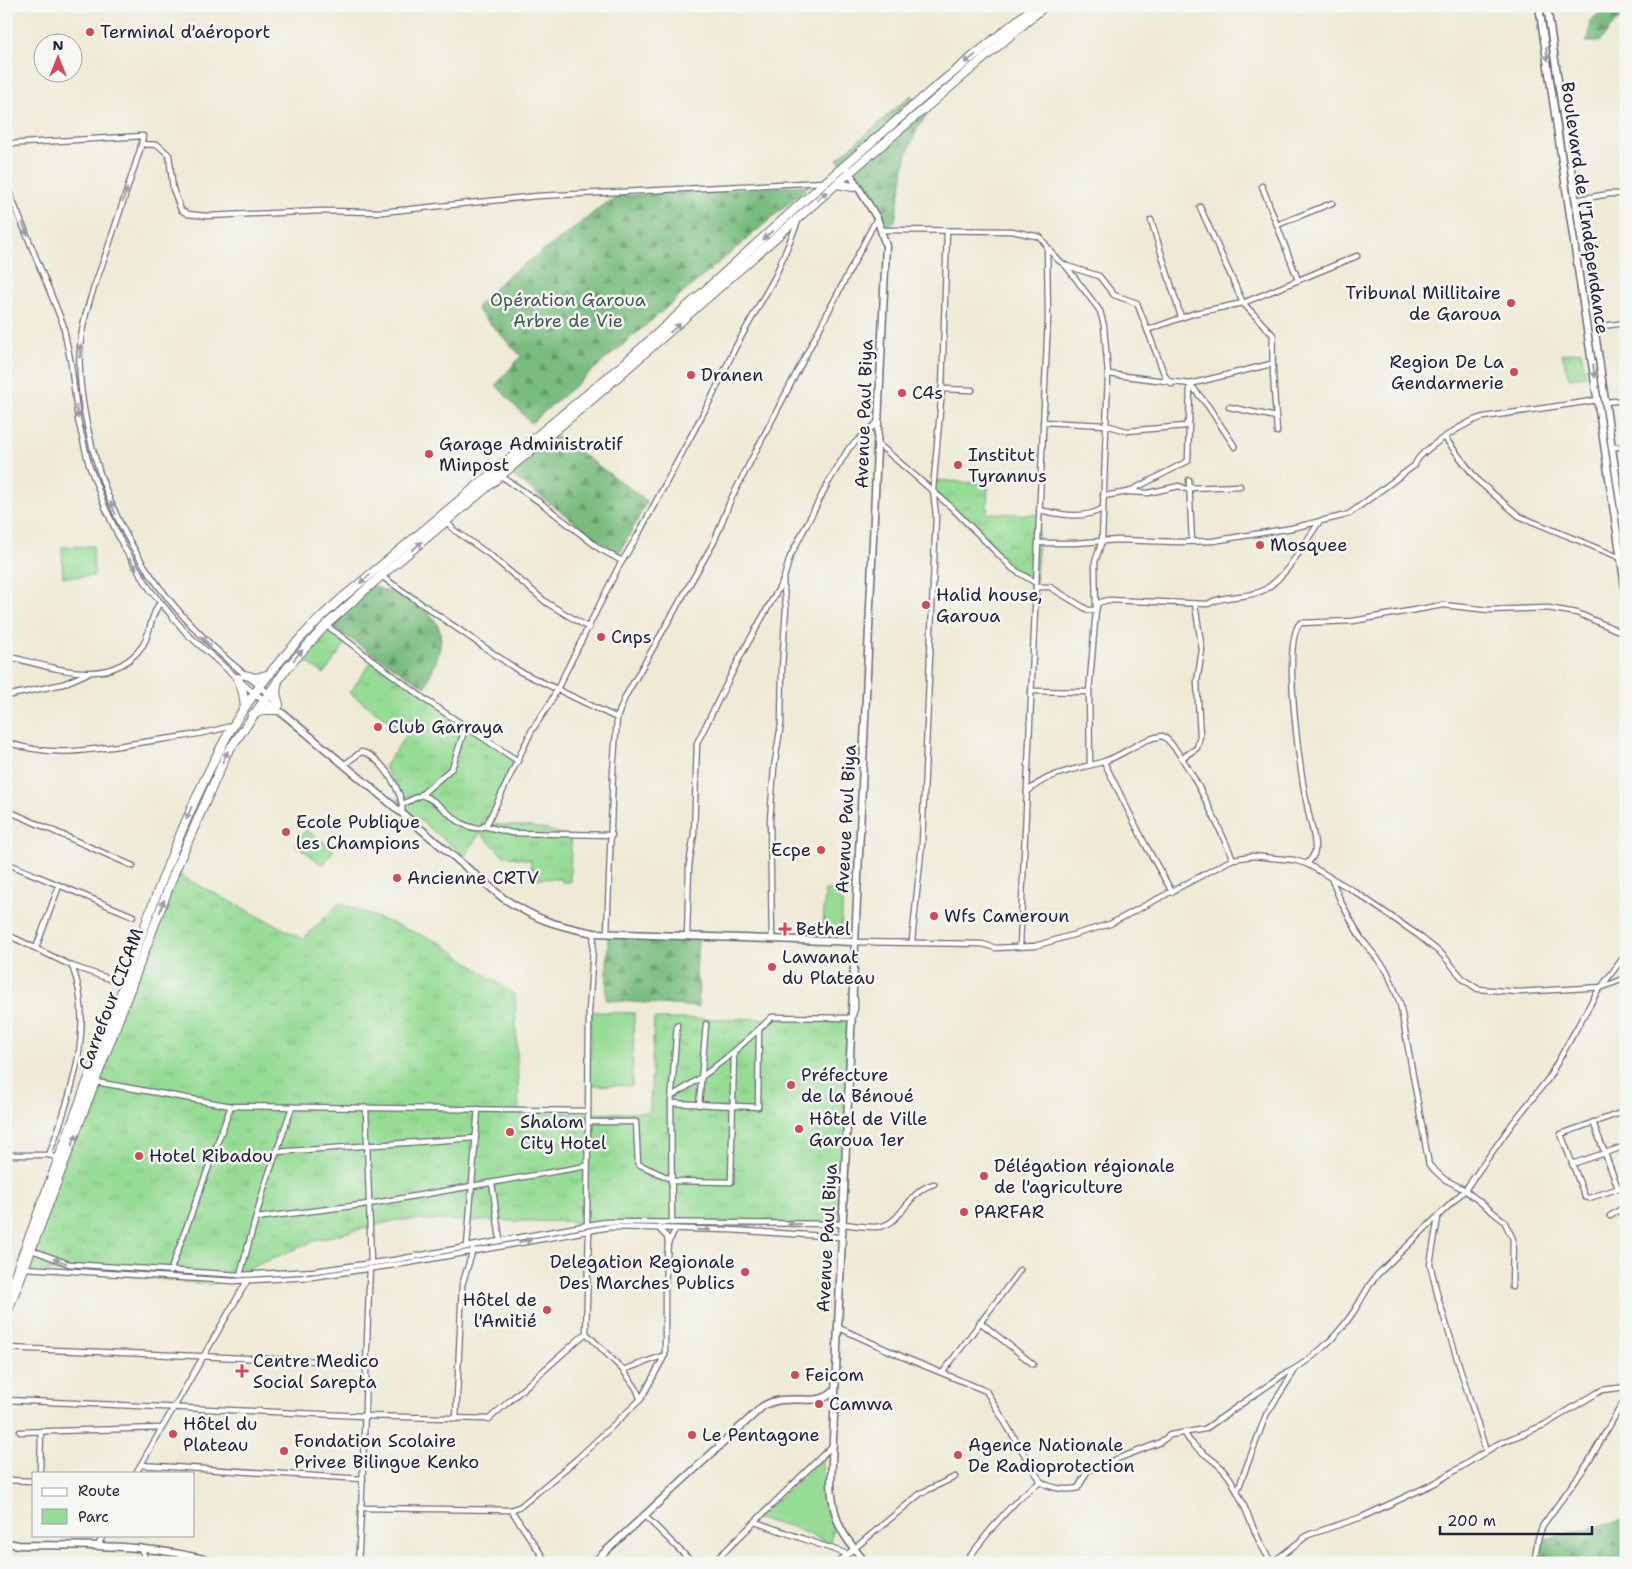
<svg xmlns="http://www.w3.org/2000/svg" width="1632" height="1569" font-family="'Shantell Sans',sans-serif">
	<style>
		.grass { fill: url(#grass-tufts); stroke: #5c7f68 }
		.forest { fill: url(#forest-firs); stroke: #4d6f5c }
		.park { fill: #96dc95; stroke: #5c7f68 }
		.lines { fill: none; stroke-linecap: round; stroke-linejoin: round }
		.street-casing { stroke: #696871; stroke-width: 7 }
		.secondary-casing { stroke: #696871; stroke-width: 9 }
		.primary-casing { stroke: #696871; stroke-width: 10 }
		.street { stroke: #fff; stroke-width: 4.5 }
		.secondary { stroke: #fff; stroke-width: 6 }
		.primary { stroke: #fff; stroke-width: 8 }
		.oneway { fill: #9c9ca7 }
		.poi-dot { fill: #d1495b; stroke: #f6f6f2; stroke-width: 2 }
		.labels { text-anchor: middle; stroke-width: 5; stroke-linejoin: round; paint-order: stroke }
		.poi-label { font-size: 18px; fill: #22223b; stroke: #f6f6f2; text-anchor: start }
		.street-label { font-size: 18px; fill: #22223b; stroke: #f6f6f2 }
		.park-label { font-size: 18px; fill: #455a56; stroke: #f6f6f2 }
	</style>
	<defs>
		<pattern id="grass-tufts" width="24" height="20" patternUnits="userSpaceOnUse" patternTransform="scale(1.25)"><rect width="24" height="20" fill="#96dc95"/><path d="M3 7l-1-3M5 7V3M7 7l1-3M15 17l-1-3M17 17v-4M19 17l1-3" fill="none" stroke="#81bc81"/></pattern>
		<pattern id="forest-firs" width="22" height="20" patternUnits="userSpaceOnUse" patternTransform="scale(1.25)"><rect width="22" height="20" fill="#78bc7e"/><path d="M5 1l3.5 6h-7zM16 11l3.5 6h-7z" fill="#629868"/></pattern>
	</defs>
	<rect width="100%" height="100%" fill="#f6f6f2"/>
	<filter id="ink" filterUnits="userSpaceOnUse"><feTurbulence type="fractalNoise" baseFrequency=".02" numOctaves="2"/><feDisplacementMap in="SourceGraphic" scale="10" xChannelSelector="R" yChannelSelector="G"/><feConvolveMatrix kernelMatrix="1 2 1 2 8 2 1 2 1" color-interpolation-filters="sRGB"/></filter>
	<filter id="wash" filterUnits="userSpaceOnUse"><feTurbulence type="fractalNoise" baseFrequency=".0096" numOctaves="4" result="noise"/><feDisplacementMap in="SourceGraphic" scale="20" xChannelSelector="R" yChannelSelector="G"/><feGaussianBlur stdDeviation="1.12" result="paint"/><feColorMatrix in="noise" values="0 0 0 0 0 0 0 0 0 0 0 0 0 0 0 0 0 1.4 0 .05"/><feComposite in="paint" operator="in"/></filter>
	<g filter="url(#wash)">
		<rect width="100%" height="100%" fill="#eeead5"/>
		<g class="grass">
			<polygon points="1581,351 1586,376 1569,378 1562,354"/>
			<polygon points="935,480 988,484 987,513 1039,515 1036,583 1025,578 933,490"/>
			<polygon points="327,628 346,643 324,674 304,660 301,654"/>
			<path d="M 376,660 L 515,759 L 497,803 L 481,825 C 505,825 553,824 571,841 L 570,882 L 562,882 L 562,879 L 530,878 L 531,860 L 504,856 L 480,833 L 465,856 L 399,804 L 398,799 L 403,800 L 414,798 L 416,794 L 403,799 L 384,767 L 407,734 L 350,693 L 369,665 Z"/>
			<polygon points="173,872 303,939 340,903 441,943 515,995 519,1111 586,1114 650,1112 654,1019 852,1018 843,1224 397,1220 316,1240 211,1285 114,1274 22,1270"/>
		</g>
		<g class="forest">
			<polygon points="1608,6 1626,6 1626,20 1617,21 1599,42 1586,42 1589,37 1590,21"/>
			<path d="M 911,95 L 928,113 L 918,128 L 907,153 L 895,221 L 888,226 L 882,225 C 876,196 854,181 837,159 Z"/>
			<polygon points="810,185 531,423 496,385 521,356 478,311 477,306 505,278 570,232 603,205 620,196"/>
			<polygon points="547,438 560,438 647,501 619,555 505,470"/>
			<path d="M 372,585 C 400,598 447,607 440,647 C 438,660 430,674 425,687 L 330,626 Z"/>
			<polygon points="608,937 698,940 696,975 699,987 698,1007 606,1000"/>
			<polygon points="1626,1519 1626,1563 1544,1563 1538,1541"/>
		</g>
		<g class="park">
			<polygon points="93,546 94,576 63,577 62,547"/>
			<polygon points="306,830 334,850 323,865 295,844"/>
			<polygon points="825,890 843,890 841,928 823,927"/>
			<polygon points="591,1012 634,1013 632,1086 589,1085"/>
			<polygon points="822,1459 825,1502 833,1529 830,1543 789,1526 756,1519"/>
		</g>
	</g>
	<g filter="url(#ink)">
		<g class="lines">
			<defs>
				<g id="street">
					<path d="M 6,144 L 143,136 L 140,150 C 129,184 118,218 107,251 C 97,279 85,309 81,338 C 77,367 81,396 87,425 C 110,537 171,619 261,687"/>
					<polyline points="142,144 158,145 169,155 173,189 181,210 188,214 207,216 322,211 382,212 537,196 825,182"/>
					<polyline points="6,184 63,324 71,364 78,420 89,465 105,507 123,546 151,591 187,634 255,694"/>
					<polyline points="1262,186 1298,280"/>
					<polyline points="1575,200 1609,194 1626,194"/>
					<path d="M 1200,207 L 1243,303 L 1273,335 C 1271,368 1275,399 1277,432"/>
					<polyline points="1151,220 1181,317"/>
					<polyline points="1277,225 1332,203"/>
					<polyline points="882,230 1012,231 1040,237 1056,258 1066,266 1100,311 1104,326 1108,374 1102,541 1095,562 1096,610 1089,692 1031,691"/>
					<polyline points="1067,266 1099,276 1114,295 1137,303 1165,376 1172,384"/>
					<polyline points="1594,327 1626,323"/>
					<polyline points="1147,330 1195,313 1243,303 1357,256"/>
					<polyline points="1108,374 1190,384 1271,364"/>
					<polyline points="1190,384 1208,406 1235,447"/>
					<polyline points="942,389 972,390"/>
					<polyline points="1605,402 1626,400"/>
					<polyline points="1229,407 1276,417"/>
					<polyline points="1043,422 1106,425 1127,431 1185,426 1189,420"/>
					<polyline points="1445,438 1478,481 1519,516 1621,558"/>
					<polyline points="877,443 950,506 1013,569 1036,583"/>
					<polyline points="1611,447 1626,447"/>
					<polyline points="501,476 541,503 600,549 622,561"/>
					<polyline points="1189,480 1192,541"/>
					<polyline points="1189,488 1240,486"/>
					<polyline points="1129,492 1148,493 1179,486 1189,490"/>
					<polyline points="1103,496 1128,492 1188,461 1190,384"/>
					<path d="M 1039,510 C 1060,514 1082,520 1102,509"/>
					<polyline points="446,521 454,530 490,555 547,603 589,628"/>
					<path d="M 1038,543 L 1074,543 L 1118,540 L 1179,542 L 1213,541 L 1292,528 L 1342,516 L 1349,514 L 1415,465 C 1418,451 1470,419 1484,417 L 1598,400"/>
					<polyline points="381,576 519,671 617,718"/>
					<path d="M 1036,587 L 1050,587 L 1088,610 L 1096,610 L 1098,603 L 1108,600 L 1208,604 C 1224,594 1248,599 1264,590 C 1288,576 1304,543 1320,521"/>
					<polyline points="326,625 427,701 518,761"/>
					<path d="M 6,656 C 50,666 111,692 143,645 C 151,633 150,615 160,603"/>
					<polyline points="1089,692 1090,765"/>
					<polyline points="6,696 63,684 86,674"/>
					<path d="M 6,742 C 57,760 100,748 151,741 C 179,737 206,734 234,725"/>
					<polyline points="1182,758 1197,748 1200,736 1197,682 1202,650 1195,604"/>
					<polyline points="1104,762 1145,844 1172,892"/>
					<path d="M 345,764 L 361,752 C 379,753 405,794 402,811"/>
					<path d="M 1027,792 C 1049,772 1075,770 1102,762 C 1124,756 1140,738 1163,736 C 1187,754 1220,830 1233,859"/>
					<polyline points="421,795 452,768 466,726"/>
					<path d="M 403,804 L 421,795 C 443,801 456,830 481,828 L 487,824 L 532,730 L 549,705 L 618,568 L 638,535 L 713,395 L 735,348 L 775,277 L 799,219"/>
					<polyline points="6,810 133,866"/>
					<polyline points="484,826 512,833 612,835"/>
					<polyline points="6,863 133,916"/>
					<path d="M 1307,864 C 1311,859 1316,854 1315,847 C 1315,834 1309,819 1307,805 C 1301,775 1281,644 1300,623 L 1353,621 L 1443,605 L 1489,610 L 1548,608 L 1577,613 L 1626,634"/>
					<polyline points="1331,878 1341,902 1360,937 1387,971 1400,1003 1429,1165 1444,1179 1465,1190 1504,1221 1513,1239 1512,1287"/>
					<polyline points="607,933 613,772 617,718 625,697 714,542 731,499 877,218"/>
					<polyline points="6,934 72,966 110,979"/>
					<polyline points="687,937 689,865 694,834 697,743 740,657 783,581 790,557 828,483 849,448 878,422"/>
					<polyline points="772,940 770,820 774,768 781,724 782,667 786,608 783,581"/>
					<polyline points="912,941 922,843 936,515 933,490 942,389 947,231"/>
					<polyline points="855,944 855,942 982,944 996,948 1035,946 1110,924 1233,859 1252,856 1294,860 1307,864 1354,891 1418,935 1443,955 1464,980 1478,989 1518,992 1603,987 1626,978"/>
					<polyline points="1020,946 1048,318 1047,248"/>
					<polyline points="36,948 59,886"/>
					<polyline points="96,1082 231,1106 588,1111"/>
					<path d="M 672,1096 C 710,1074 740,1047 772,1017 L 852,1018 L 855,1009 L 855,999"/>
					<polyline points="671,1103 758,1107 759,1029"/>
					<polyline points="699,1105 706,1024"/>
					<polyline points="366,1108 371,1263"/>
					<polyline points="1626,1111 1561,1134 1585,1197 1589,1198 1626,1186"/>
					<polyline points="588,1122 636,1122 638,1164 671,1179"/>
					<polyline points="1593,1122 1618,1188"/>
					<polyline points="276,1152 476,1138"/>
					<polyline points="6,1155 49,1155 59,1158"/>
					<path d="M 49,1155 C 70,1097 96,1026 72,966"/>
					<polyline points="1572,1164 1626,1146"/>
					<polyline points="671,1181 731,1182 734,1053"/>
					<polyline points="492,1183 500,1240"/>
					<polyline points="1610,1216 1626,1206"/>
					<polyline points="256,1218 369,1204 587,1166"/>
					<polyline points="1438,1218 1430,1264 1439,1301 1486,1451"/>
					<polyline points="672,1223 671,1103 677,1025"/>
					<polyline points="587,1225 589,1011 594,933"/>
					<polyline points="659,1229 667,1237 668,1243"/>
					<polyline points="467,1246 478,1109"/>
					<path d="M 32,1250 L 69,1264 L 240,1275 L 314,1271 L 394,1260 L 605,1222 L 843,1224 C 855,1225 871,1229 883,1226 C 903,1220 909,1190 934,1184"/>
					<polyline points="25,1268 233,1281 312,1277 408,1263 610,1227 730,1230 840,1237"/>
					<polyline points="170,1272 231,1106"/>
					<polyline points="240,1275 264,1188 292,1107"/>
					<polyline points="980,1322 1033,1364"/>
					<polyline points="837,1327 903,1357 986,1391 1041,1482"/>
					<polyline points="586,1333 623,1370 665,1355"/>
					<polyline points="6,1348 366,1363"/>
					<polyline points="623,1370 636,1388 640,1398"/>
					<polyline points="943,1372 1020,1270"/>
					<polyline points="6,1400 363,1416 489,1419 586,1333 589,1231"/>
					<polyline points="456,1419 462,1285 473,1250"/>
					<polyline points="20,1432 161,1428"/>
					<path d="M 1185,1434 C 1195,1452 1218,1459 1229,1477 C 1247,1504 1252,1535 1272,1563"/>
					<polyline points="141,1465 363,1479"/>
					<polyline points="40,1473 41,1431"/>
					<polyline points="136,1473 247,1281"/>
					<polyline points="6,1480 34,1481"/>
					<polyline points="1237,1492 1266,1415 1295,1370"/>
					<polyline points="362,1508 511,1510 521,1506 577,1459 641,1399 665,1355 665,1284 668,1243 676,1229"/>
					<polyline points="511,1510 547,1563"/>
					<polyline points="644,1515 693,1563"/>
					<polyline points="755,1522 847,1554"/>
					<polyline points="98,1546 103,1535"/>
					<polyline points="141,1547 147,1563"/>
					<path d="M 358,1563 C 365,1465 365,1367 370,1268"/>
					<polyline points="713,1563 831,1447"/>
					<polyline points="837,1563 921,1493 955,1477"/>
					<path d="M 965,1563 C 983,1539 1015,1496 1041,1482 C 1051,1488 1066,1491 1078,1488 L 1088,1470 L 1159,1443 L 1170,1435 L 1205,1429 L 1283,1375 C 1309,1363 1336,1338 1352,1314 C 1362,1300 1365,1290 1377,1275 L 1465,1190 L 1512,1124 L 1548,1079 L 1596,994 L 1626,954"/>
					<polyline points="1272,1563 1308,1535 1362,1517 1435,1483 1498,1444 1544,1425 1602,1390 1626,1387"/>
					<polyline points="1534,1563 1538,1539 1543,1525 1588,1463 1626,1397"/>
				</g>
				<g id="secondary">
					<polyline points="1539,6 1626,593"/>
					<polyline points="1547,6 1626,543"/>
					<path d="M 847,169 L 877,218 L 886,246 L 831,1484 C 833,1522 842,1535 866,1563"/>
					<polyline points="261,687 278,704"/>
					<path d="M 255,694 L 286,716 L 503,898 C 538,920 553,925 594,933 L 855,942"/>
					<path d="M 6,1543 L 19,1545 C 86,1546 153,1543 218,1563"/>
					<path d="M 593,1563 L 763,1406 C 788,1391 818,1409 834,1391"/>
				</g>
				<g id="primary">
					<polyline points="837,184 853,187"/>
					<polyline points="245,675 256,678 270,674"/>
					<polyline points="238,678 243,693 245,707"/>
					<polyline points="278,680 276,693 279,705"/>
					<polyline points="252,715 264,710 276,710"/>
					<path d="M 6,1299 C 45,1196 83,1094 121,992 C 151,909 180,825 221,747 C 250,692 295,639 342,598 L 627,361 L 807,198 L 933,89 L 1035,6"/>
					<polyline points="6,1316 175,871 227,753 287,668 326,625 381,576 595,397 849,173 1045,6"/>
				</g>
			</defs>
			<use href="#street" class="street-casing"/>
			<use href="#secondary" class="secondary-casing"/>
			<use href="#primary" class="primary-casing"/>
			<use href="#street" class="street"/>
			<use href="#secondary" class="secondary"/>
			<use href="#primary" class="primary"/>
		</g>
		<defs><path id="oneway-solid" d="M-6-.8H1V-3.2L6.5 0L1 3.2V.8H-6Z" transform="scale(1.25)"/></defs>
		<g class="oneway">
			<use href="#oneway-solid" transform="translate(1547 54) rotate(82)"/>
			<use href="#oneway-solid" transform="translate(970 59) rotate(141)"/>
			<use href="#oneway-solid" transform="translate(125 195) rotate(-71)"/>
			<use href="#oneway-solid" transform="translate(822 196) rotate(-41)"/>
			<use href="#oneway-solid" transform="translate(25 229) rotate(68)"/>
			<use href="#oneway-solid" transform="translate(768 235) rotate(137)"/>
			<use href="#oneway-solid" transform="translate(675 328) rotate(-41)"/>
			<use href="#oneway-solid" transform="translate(80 351) rotate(-86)"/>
			<use href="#oneway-solid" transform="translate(1594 371) rotate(82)"/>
			<use href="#oneway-solid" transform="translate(77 412) rotate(81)"/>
			<use href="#oneway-solid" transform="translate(113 508) rotate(-113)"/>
			<use href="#oneway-solid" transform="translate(417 546) rotate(-40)"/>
			<use href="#oneway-solid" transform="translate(133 564) rotate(59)"/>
			<use href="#oneway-solid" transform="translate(365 579) rotate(140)"/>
			<use href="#oneway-solid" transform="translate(206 641) rotate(-137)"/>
			<use href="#oneway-solid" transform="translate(298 655) rotate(-49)"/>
			<use href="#oneway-solid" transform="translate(225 757) rotate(-64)"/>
			<use href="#oneway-solid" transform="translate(189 813) rotate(112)"/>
			<use href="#oneway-solid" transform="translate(162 906) rotate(-70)"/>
			<use href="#oneway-solid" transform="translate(74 1140) rotate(-69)"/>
			<use href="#oneway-solid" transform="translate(794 1224) rotate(-180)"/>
			<use href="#oneway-solid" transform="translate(704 1230) rotate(1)"/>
			<use href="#oneway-solid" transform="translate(525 1241) rotate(-9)"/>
			<use href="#oneway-solid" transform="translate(60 1261) rotate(-161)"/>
		</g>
	</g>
	<g class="poi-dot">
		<circle cx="90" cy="32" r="5"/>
		<circle cx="1511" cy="303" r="5"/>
		<circle cx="1514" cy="372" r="5"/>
		<circle cx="691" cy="375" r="5"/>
		<circle cx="902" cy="393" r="5"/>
		<circle cx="429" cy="454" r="5"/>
		<circle cx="958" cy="465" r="5"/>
		<circle cx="1260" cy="545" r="5"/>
		<circle cx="926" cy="605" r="5"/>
		<circle cx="601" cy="637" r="5"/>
		<circle cx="378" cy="727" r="5"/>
		<circle cx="286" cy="832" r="5"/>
		<circle cx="821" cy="850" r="5"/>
		<circle cx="397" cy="878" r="5"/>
		<circle cx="934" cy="916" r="5"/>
		<path d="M782.5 921.5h5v5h5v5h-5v5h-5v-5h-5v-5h5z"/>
		<circle cx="772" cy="967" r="5"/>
		<circle cx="791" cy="1085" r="5"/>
		<circle cx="799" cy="1129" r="5"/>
		<circle cx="510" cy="1132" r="5"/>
		<circle cx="139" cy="1156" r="5"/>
		<circle cx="984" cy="1176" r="5"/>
		<circle cx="964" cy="1212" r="5"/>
		<circle cx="745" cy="1272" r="5"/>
		<circle cx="547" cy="1310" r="5"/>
		<path d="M239.5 1363.5h5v5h5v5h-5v5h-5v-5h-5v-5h5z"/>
		<circle cx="795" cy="1375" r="5"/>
		<circle cx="819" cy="1404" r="5"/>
		<circle cx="173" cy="1434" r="5"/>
		<circle cx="692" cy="1435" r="5"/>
		<circle cx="284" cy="1451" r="5"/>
		<circle cx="958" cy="1455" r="5"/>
	</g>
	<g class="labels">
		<g class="poi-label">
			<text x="100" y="38">Terminal d'aéroport</text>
			<text x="1501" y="299" text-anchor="end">Tribunal Millitaire<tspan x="1501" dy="21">de Garoua</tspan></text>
			<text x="1504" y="368" text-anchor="end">Region De La<tspan x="1504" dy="21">Gendarmerie</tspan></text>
			<text x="701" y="381">Dranen</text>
			<text x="912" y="399">C4s</text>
			<text x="439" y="450">Garage Administratif<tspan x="439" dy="21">Minpost</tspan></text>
			<text x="968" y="461">Institut<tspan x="968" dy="21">Tyrannus</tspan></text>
			<text x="1270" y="551">Mosquee</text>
			<text x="936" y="601">Halid house,<tspan x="936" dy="21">Garoua</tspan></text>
			<text x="611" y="643">Cnps</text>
			<text x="388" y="733">Club Garraya</text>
			<text x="296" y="828">Ecole Publique<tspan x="296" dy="21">les Champions</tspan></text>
			<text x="811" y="856" text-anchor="end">Ecpe</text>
			<text x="407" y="884">Ancienne CRTV</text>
			<text x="944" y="922">Wfs Cameroun</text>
			<text x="796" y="935">Bethel</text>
			<text x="782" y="963">Lawanat<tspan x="782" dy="21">du Plateau</tspan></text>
			<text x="801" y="1081">Préfecture<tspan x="801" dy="21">de la Bénoué</tspan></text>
			<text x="809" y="1125">Hôtel de Ville<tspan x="809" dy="21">Garoua 1er</tspan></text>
			<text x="520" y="1128">Shalom<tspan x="520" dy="21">City Hotel</tspan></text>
			<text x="149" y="1162">Hotel Ribadou</text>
			<text x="994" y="1172">Délégation régionale<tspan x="994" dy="21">de l'agriculture</tspan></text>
			<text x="974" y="1218">PARFAR</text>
			<text x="735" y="1268" text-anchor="end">Delegation Regionale<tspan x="735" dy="21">Des Marches Publics</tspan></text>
			<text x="537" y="1306" text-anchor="end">Hôtel de<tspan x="537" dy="21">l'Amitié</tspan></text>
			<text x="253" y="1367">Centre Medico<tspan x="253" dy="21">Social Sarepta</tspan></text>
			<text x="805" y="1381">Feicom</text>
			<text x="829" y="1410">Camwa</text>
			<text x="183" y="1430">Hôtel du<tspan x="183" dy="21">Plateau</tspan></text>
			<text x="702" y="1441">Le Pentagone</text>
			<text x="294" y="1447">Fondation Scolaire<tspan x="294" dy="21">Privee Bilingue Kenko</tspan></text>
			<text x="968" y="1451">Agence Nationale<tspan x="968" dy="21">De Radioprotection</tspan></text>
		</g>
		<g class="street-label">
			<text transform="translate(1585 208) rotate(82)" y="6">Boulevard de l'Indépendance</text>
			<text transform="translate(864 414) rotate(-88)" y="6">Avenue Paul Biya</text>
			<text transform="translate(846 819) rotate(-87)" y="6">Avenue Paul Biya</text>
			<text transform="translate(111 999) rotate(-69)" y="6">Carrefour CICAM</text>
			<text transform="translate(827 1238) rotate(-87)" y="6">Avenue Paul Biya</text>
		</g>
		<g class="park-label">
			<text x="568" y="306">Opération Garoua<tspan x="568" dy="21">Arbre de Vie</tspan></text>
		</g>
	</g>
	<rect width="1632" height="1569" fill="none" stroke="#f6f6f2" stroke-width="25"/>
	<rect x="32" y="1472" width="162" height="65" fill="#f6f6f2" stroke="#a1a1a9"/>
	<rect x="42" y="1488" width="25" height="8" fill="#ffffff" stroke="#a1a1a9"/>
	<text x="78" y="1496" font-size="15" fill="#22223b">Route</text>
	<rect x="42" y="1509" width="25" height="15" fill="#96dc95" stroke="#a1a1a9"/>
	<text x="78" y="1522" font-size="15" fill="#22223b">Parc</text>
	<g transform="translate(58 58)"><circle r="24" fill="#f6f6f2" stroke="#a1a1a9"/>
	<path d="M0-4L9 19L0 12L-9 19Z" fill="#d1495b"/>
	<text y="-8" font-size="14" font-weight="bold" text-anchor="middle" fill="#22223b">N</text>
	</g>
	<path d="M1440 1526v8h152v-8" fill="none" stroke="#22223b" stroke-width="2.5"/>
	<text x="1447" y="1526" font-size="15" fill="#22223b" stroke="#f6f6f2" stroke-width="4" paint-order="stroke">200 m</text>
</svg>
